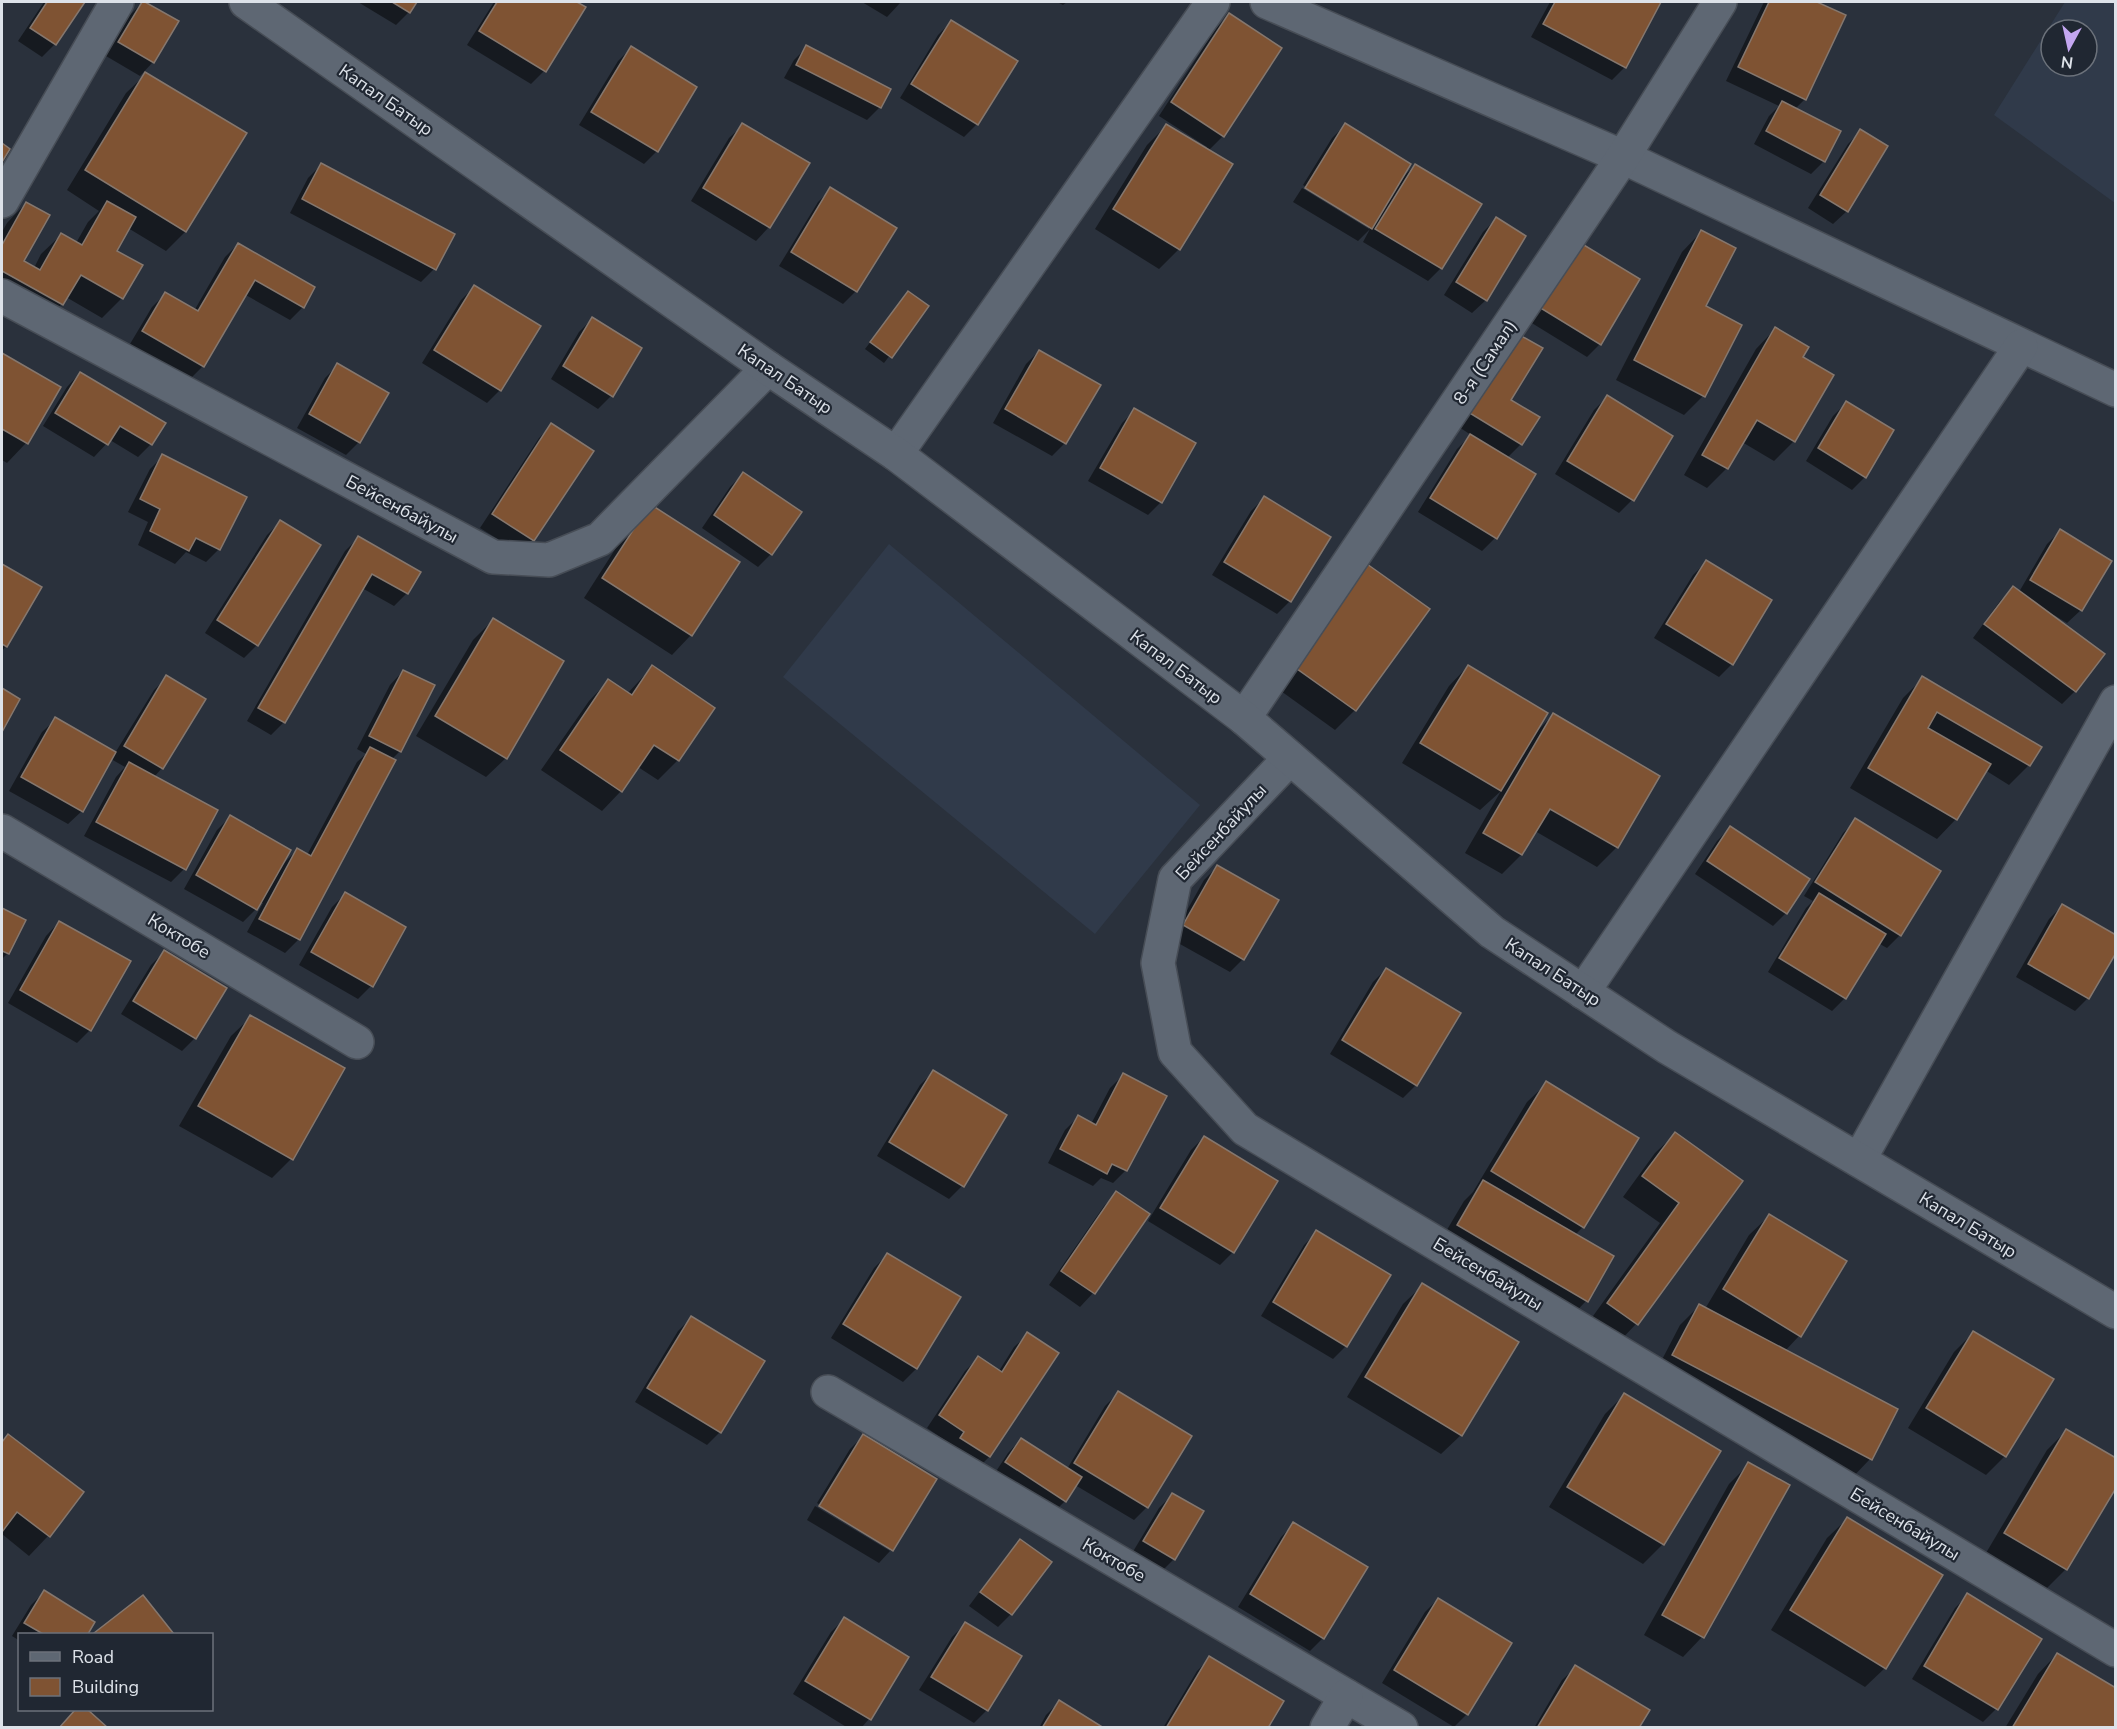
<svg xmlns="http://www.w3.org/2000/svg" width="2117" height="1729" font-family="'Nunito Sans',sans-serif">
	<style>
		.built { fill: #303a4a; fill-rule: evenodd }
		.shadow { fill: #0007 }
		.building { fill: #7f5333; stroke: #85776e; stroke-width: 1.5 }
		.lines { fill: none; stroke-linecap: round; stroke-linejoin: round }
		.street-casing { stroke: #474d56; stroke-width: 36 }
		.secondary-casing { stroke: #474d56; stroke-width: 36 }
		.street { stroke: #5e6773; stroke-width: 33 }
		.secondary { stroke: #5e6773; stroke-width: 33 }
		.labels { text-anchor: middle; stroke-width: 4.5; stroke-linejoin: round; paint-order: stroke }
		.street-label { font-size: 18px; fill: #dde2e9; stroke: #202732 }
	</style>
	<rect width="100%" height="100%" fill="#2a313c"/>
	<g class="built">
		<path d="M 2065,2 L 2115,2 L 2115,203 L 1994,115 ZM 2051,30 L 2087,30 L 2087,66 L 2051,66 Z"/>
		<polygon points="889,544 1200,805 1095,934 783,677"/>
	</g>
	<g class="shadow">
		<polygon points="44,2 83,2 55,44 42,57 18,41"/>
		<polygon points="143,2 177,22 153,62 140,76 106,56 130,15"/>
		<polygon points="358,2 415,2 409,12 396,25"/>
		<polygon points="494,2 574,2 584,7 544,71 531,84 467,45"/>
		<polygon points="862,2 901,2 887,17"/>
		<polygon points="1057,2 1067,2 1063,5"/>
		<polygon points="1550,2 1659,2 1625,67 1612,80 1531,37"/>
		<polygon points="1764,2 1814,2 1844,16 1805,99 1795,109 1824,161 1811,174 1754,144 1769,116 1779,106 1726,81"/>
		<polygon points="1229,15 1223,136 1208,151 1179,249 1159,269 1095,229 1147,145 1166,126 1205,149 1207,147 1159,116 1216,28"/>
		<polygon points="951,22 977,124 964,137 900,98 938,35"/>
		<polygon points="807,47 880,107 867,120 784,78 794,60"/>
		<polygon points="631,48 657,151 644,164 579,125 618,61"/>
		<polygon points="146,74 245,134 185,232 166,251 128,228 115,251 122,298 102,318 66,297 62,304 42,324 2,301 2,232 7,223 26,203 22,262 34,268 41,254 61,235 76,243 88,222 99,211 67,190 126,93"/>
		<polygon points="743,125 807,164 769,227 756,241 691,201 729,138"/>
		<polygon points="1345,125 1403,177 1415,165 1441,268 1428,281 1363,242 1370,229 1358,241 1293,202 1302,188 1369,229 1369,226 1303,185 1332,138"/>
		<polygon points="1861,131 1847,211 1833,224 1808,208 1848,144"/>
		<polygon points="321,165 453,235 434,269 421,282 290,213 308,178"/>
		<polygon points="831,189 856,291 843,304 779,266 818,202"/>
		<polygon points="1496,219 1486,300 1472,313 1444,295 1483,232"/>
		<polygon points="1701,232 1704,306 1703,396 1684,415 1616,380 1682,252"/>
		<polygon points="1574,241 1600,344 1587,357 1522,317"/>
		<polygon points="238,244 303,307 290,320 244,294 202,367 189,380 130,344 152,307 165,294 194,311 225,257"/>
		<polygon points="474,287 500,390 487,403 422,363 461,300"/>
		<polygon points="908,293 927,307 884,363 865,349"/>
		<polygon points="592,319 611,396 598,409 551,379 579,332"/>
		<polygon points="1775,329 1794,441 1774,461 1742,442 1727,468 1707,488 1684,475 1756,349"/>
		<polygon points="1503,348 1509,400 1521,444 1507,458 1495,538 1482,551 1418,512 1457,449 1471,435 1456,425"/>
		<polygon points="1039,351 1065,443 1052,456 993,423 1026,364"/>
		<polygon points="2,355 59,388 26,443 7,463 2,460"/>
		<polygon points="338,365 359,442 346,455 297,428 325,378"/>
		<polygon points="80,373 151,444 138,457 110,440 94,457 43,426 67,387"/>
		<polygon points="1607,397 1671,436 1632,500 1619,513 1555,474 1594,410"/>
		<polygon points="1846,403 1865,477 1852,490 1806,461 1833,416"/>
		<polygon points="1135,410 1161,502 1148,515 1088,481 1122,423"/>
		<polygon points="552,425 533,540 520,553 480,528 539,438"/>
		<polygon points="163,456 219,549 206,562 186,552 175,564 138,545 148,522 128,512 150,469"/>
		<polygon points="743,474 771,554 758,567 702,528 730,487"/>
		<polygon points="1264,498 1290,601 1277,614 1212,575 1251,511"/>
		<polygon points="650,506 691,635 672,655 584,598 630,526"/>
		<polygon points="280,522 257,645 244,658 205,633 267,535"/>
		<polygon points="2060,531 2110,561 2081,610 2067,623 2054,615 2052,617 2103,654 2075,691 2062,704 1973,638 2000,601 2013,588 2019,592 2047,544"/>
		<polygon points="358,538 407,593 394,606 362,588 284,722 271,735 247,721 345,551"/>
		<polygon points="1706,562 1732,664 1719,677 1654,638 1693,575"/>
		<polygon points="2,566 40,588 6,646 2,651"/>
		<polygon points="1347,585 1428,610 1355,710 1335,730 1274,686"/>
		<polygon points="493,620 506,758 486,777 416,736 473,640"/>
		<polygon points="1468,666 1537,731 1553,715 1617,847 1597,867 1535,831 1521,855 1502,874 1465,853 1501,791 1480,810 1402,763 1449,686"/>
		<polygon points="652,667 713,708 678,760 658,780 638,767 621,791 602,811 541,770 589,701 608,681 627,694"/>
		<polygon points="403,671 400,751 391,760 394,761 298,940 285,953 247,932 263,903 260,902 256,909 243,922 184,889 217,830 230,817 281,866 297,850 307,855 357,762 366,754 357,749 390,685"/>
		<polygon points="167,677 162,768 154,777 216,810 184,869 171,882 84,836 116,777 125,767 111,759 82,811 68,824 9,791 42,732 56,719 115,753 154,690"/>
		<polygon points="1923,678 2029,765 2009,785 1985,770 1956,819 1937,839 1850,788 1903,698"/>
		<polygon points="2,690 18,699 2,729"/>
		<polygon points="1856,820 1900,935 1887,948 1878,943 1845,998 1832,1011 1768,972 1806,908 1813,901 1804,896 1843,833"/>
		<polygon points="1730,828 1786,913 1773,926 1695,874 1717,841"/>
		<polygon points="1217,867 1243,959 1230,972 1171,939 1204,880"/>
		<polygon points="345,894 371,986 358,999 299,965 332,907"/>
		<polygon points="2062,906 2088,998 2075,1011 2016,977 2049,919"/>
		<polygon points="2,910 24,921 7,954 2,959"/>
		<polygon points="59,922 90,1030 77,1043 8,1003 46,936"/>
		<polygon points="164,952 195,1038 182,1051 121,1014 151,965"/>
		<polygon points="1386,969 1416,1085 1403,1098 1330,1054 1373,982"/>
		<polygon points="251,1017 291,1159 272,1178 179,1126 231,1036"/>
		<polygon points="933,1072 1005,1115 962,1186 949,1199 877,1156 920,1085"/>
		<polygon points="1123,1075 1165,1097 1126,1170 1113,1183 1101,1178 1093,1186 1048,1163 1065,1130 1078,1117 1091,1124 1110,1088"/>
		<polygon points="1547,1083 1583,1227 1575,1235 1586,1301 1567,1321 1438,1245 1464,1201 1473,1192 1527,1102"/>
		<polygon points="1675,1134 1740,1181 1636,1324 1617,1344 1588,1323 1660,1223 1623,1197 1655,1153"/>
		<polygon points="1204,1137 1233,1252 1220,1265 1148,1221 1191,1150"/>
		<polygon points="1117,1193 1148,1215 1093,1293 1080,1307 1049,1285 1104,1206"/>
		<polygon points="1769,1216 1799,1336 1785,1351 1870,1459 1851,1479 1654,1375 1680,1325 1699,1306 1705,1309 1749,1235"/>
		<polygon points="1317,1232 1389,1275 1346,1346 1333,1359 1261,1316 1304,1245"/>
		<polygon points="887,1255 959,1298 916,1369 903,1382 831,1338 874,1268"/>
		<polygon points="1423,1285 1461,1435 1441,1454 1347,1397 1403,1304"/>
		<polygon points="691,1318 720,1432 707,1445 635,1402 678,1331"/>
		<polygon points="1974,1332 2005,1456 1986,1475 1908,1428 1954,1352"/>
		<polygon points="1028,1334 1057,1353 989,1457 976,1470 948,1452 952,1445 927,1428 965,1371 978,1358 999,1371 1014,1347"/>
		<polygon points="1118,1393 1147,1507 1134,1520 1075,1485 1065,1501 1052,1514 993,1476 1008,1453 1021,1439 1067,1469 1105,1406"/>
		<polygon points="1625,1394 1719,1452 1663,1544 1643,1564 1549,1507 1605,1414"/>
		<polygon points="2066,1431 2066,1569 2046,1589 1986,1553 2047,1450"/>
		<polygon points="8,1436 82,1492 48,1536 29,1556 2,1534 2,1442"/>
		<polygon points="863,1436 892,1550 890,1551 890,1548 817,1503 850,1449"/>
		<polygon points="1749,1464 1788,1486 1702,1637 1683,1657 1644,1635 1729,1484"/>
		<polygon points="1172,1495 1174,1559 1161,1572 1131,1555 1159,1508"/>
		<polygon points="815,1506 890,1551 879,1563 807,1520"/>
		<polygon points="1847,1519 1885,1668 1865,1687 1771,1630 1827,1538"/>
		<polygon points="1294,1524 1323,1638 1310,1651 1238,1607 1281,1537"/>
		<polygon points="1021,1541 1050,1562 1011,1614 998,1627 969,1606 1008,1554"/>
		<polygon points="44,1592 93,1622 86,1634 20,1634 20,1641 12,1636 31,1605"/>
		<polygon points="1968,1595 2040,1639 1996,1709 1983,1722 1912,1679 1955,1608"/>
		<polygon points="143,1597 173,1634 94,1634 95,1634"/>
		<polygon points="1438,1599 1467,1714 1454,1727 1382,1683 1425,1612"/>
		<polygon points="844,1619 907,1658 869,1719 861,1728 848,1728 793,1694 831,1632"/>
		<polygon points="965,1624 1019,1657 987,1710 974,1723 919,1690 952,1637"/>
		<polygon points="2057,1654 2116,1728 2005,1728 2038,1674"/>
		<polygon points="1210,1658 1266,1728 1163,1728 1197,1671"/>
		<polygon points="1576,1667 1637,1728 1534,1728 1562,1680"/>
		<polygon points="1059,1702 1101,1728 1039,1728 1046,1715"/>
	</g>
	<g class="building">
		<polygon points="47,2 85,2 56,45 30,28"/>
		<polygon points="142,2 145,2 179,21 154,63 118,42"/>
		<polygon points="392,2 417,2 410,13"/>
		<polygon points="497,2 577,2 586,7 546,72 479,31"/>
		<polygon points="1555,2 1661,2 1626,68 1543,24"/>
		<polygon points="1769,2 1817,2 1846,15 1806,100 1738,67"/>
		<polygon points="1229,13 1282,48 1224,137 1171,102"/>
		<polygon points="951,20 1018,61 978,125 911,84"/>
		<polygon points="806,45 891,89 881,108 796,65"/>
		<polygon points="631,46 697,87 658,152 591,112"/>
		<polygon points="145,72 247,133 186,232 85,170"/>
		<polygon points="1782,101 1841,131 1825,162 1766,131"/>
		<polygon points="742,123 810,163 770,228 703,188"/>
		<polygon points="1345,123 1411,164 1372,229 1305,188"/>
		<polygon points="1166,124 1233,164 1180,250 1113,209"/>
		<polygon points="1860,129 1888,146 1848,212 1820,195"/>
		<polygon points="2,143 10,149 2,162"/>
		<polygon points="321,163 455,234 436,270 302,199"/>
		<polygon points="1415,164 1482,204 1442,269 1375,229"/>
		<polygon points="830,187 897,228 857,292 791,252"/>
		<polygon points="107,201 136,217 117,251 143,265 123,299 81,275 63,305 2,271 2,245 26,202 50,215 24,261 40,270 61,233 82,245"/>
		<polygon points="1496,217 1526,236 1487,301 1456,282"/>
		<polygon points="1701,230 1736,248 1706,306 1742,325 1705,397 1634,360"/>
		<polygon points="1574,239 1640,279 1601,345 1534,304"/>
		<polygon points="238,243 315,287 304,308 255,280 204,367 142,331 165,292 198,311"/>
		<polygon points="474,285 541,326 501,391 434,350"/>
		<polygon points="908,291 929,306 892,358 870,342"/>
		<polygon points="592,317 642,348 613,397 563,366"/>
		<polygon points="1775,327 1809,347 1803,357 1834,375 1795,442 1757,420 1728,469 1702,455"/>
		<polygon points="1516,333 1543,348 1511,400 1540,417 1522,445 1468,412"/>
		<polygon points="1039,350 1101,385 1066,444 1005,409"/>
		<polygon points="2,353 61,387 28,444 2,429"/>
		<polygon points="337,363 389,393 360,443 309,414"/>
		<polygon points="80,372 166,423 152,445 120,426 108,445 55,413"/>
		<polygon points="1607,395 1673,436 1634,501 1567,461"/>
		<polygon points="1846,401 1894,430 1866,478 1818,448"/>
		<polygon points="1134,408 1196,443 1162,503 1100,468"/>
		<polygon points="551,423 594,451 534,541 492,514"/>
		<polygon points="1470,434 1536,474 1497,539 1430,498"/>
		<polygon points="162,454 247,497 220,550 196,538 189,551 150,531 160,509 140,499"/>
		<polygon points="743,472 802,512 772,555 714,515"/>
		<polygon points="1264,496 1331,537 1291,602 1224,562"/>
		<polygon points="650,504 740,562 692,636 602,578"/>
		<polygon points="280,520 321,545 258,646 217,620"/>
		<polygon points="2060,529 2112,561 2082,611 2030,580"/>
		<polygon points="358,536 421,572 408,594 372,574 285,723 258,708"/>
		<polygon points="1706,560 1772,600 1733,665 1666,624"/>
		<polygon points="2,564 42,587 7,647 2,644"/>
		<polygon points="1367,564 1430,609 1356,711 1293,666"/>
		<polygon points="2013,586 2105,654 2076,692 1984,624"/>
		<polygon points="493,618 564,661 507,759 435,716"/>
		<polygon points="652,665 715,708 679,761 654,745 622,792 560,750 608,679 632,695"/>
		<polygon points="1468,665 1548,713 1501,791 1420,743"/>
		<polygon points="403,670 435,685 401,752 369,736"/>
		<polygon points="166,675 206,699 163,769 124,746"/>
		<polygon points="1922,676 2042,747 2030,766 1937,712 1928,728 1991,764 1957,820 1868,768"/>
		<polygon points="2,688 20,699 2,732"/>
		<polygon points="1553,713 1660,776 1618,848 1550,809 1522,855 1483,833"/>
		<polygon points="55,717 116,752 83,812 21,777"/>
		<polygon points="370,747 396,760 300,940 259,919 297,848 311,856"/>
		<polygon points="129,762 218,810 186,870 96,822"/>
		<polygon points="230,815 291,850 257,910 196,875"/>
		<polygon points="1855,818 1941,871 1901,936 1815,882"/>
		<polygon points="1730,826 1810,879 1787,914 1707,861"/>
		<polygon points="1217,865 1279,900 1244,960 1183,925"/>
		<polygon points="345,892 406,927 373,987 311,952"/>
		<polygon points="1819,893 1886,934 1846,999 1779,958"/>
		<polygon points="2062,904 2116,935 2116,953 2089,999 2028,964"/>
		<polygon points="2,908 26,920 9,954 2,951"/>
		<polygon points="59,921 131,961 91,1031 20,990"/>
		<polygon points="164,950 227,988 196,1039 133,1001"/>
		<polygon points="1386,968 1461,1013 1417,1086 1342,1040"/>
		<polygon points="250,1015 345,1068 293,1160 198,1106"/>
		<polygon points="933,1070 1007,1115 964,1187 889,1142"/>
		<polygon points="1123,1073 1167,1096 1127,1171 1112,1164 1107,1174 1060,1149 1078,1115 1096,1125"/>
		<polygon points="1546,1081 1639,1138 1584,1228 1491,1171"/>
		<polygon points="1675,1132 1743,1181 1638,1325 1607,1303 1679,1203 1642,1176"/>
		<polygon points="1204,1136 1278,1181 1234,1253 1160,1208"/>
		<polygon points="1483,1180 1614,1256 1588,1302 1457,1225"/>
		<polygon points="1116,1191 1150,1214 1095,1294 1061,1271"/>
		<polygon points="1769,1214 1847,1261 1801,1337 1723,1289"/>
		<polygon points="1316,1230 1391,1275 1347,1347 1273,1302"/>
		<polygon points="887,1253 961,1297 917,1369 843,1324"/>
		<polygon points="1422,1283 1519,1342 1462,1436 1365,1377"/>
		<polygon points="1699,1304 1898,1409 1872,1460 1672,1355"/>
		<polygon points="691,1316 765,1361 721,1433 647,1388"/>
		<polygon points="1973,1331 2054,1379 2006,1457 1926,1408"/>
		<polygon points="1027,1332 1059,1353 990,1457 960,1438 964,1432 939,1415 978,1356 1002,1372"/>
		<polygon points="1118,1391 1192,1436 1148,1508 1074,1463"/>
		<polygon points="1624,1393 1721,1451 1664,1545 1567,1487"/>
		<polygon points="2066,1429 2116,1458 2116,1488 2067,1570 2004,1533"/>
		<polygon points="8,1434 84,1492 50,1537 17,1512 2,1532 2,1442"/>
		<polygon points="863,1434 937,1479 893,1551 819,1506"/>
		<polygon points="1021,1438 1082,1477 1066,1502 1005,1462"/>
		<polygon points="1748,1462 1790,1485 1704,1638 1662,1615"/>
		<polygon points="1172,1493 1204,1511 1175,1560 1143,1541"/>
		<polygon points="1847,1517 1943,1575 1886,1669 1790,1610"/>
		<polygon points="1293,1522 1368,1567 1324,1639 1250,1594"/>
		<polygon points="1020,1539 1052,1562 1012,1615 980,1592"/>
		<polygon points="44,1590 95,1622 88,1634 43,1634 24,1623"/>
		<polygon points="1967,1593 2042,1639 1998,1710 1924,1666"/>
		<polygon points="143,1595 174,1634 95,1634 94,1633"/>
		<polygon points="1438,1598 1512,1643 1468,1715 1394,1670"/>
		<polygon points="844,1617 909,1657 871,1720 805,1681"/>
		<polygon points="965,1622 1022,1656 988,1711 931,1677"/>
		<polygon points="2057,1653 2116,1688 2116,1728 2012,1728"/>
		<polygon points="1209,1656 1284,1701 1268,1728 1166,1728"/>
		<polygon points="1575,1665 1650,1710 1639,1728 1537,1728"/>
		<polygon points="1059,1700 1104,1728 1042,1728"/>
		<polygon points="75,1710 88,1710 108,1728 59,1728"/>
	</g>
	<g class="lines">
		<defs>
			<g id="street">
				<polyline points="1267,2 1623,157 2116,390"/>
				<polyline points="2,201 117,2"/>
				<polyline points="2,296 493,557 549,560 600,539 768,368"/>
				<polyline points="896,454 1213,2"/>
				<polyline points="1244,718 1623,157 1720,2"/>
				<polyline points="1290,758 1175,879 1158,963 1175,1052 1245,1129 2116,1650"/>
				<polyline points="2,831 357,1042"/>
				<polyline points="1583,992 2021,346"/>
				<polyline points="1859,1160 2116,702"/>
				<polyline points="828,1392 1401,1728"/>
				<polyline points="1327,1728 1346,1696"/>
			</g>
			<polyline id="secondary" points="246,2 768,368 896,454 1244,718 1492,932 1667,1047 2116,1312"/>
		</defs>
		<use href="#street" class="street-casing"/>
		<use href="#secondary" class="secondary-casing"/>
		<use href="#street" class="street"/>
		<use href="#secondary" class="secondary"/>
	</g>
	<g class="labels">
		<g class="street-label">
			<text transform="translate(386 100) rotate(35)" y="6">Капал Батыр</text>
			<text transform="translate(1485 362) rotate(-56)" y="6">8-я (Самал)</text>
			<text transform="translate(785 379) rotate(34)" y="6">Капал Батыр</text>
			<text transform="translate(402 509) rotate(28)" y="6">Бейсенбайулы</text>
			<text transform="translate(1176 667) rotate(37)" y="6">Капал Батыр</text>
			<text transform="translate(1221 832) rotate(-47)" y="6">Бейсенбайулы</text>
			<text transform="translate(179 936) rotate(31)" y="6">Коктобе</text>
			<text transform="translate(1553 972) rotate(33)" y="6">Капал Батыр</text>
			<text transform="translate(1968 1225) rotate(31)" y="6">Капал Батыр</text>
			<text transform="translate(1488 1274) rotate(31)" y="6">Бейсенбайулы</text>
			<text transform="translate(1905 1524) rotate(31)" y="6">Бейсенбайулы</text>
			<text transform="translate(1114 1560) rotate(30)" y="6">Коктобе</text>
		</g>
	</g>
	<rect width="2117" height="1729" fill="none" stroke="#dde2e9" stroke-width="6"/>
	<rect x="18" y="1633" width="195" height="78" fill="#202732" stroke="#6c727b" stroke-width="1.5"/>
	<rect x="30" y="1652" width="30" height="9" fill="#5e6773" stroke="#6c727b" stroke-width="1.5"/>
	<text x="72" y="1663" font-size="18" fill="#dde2e9">Road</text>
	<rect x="30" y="1678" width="30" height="18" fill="#7f5333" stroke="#6c727b" stroke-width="1.5"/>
	<text x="72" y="1693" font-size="18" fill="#dde2e9">Building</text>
	<g transform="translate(2069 48) rotate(188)"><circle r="28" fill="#202732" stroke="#6c727b" stroke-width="1.5"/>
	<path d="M0-4.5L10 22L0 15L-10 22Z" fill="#c4a7f1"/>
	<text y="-9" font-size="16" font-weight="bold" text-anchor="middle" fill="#dde2e9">N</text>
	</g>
</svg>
